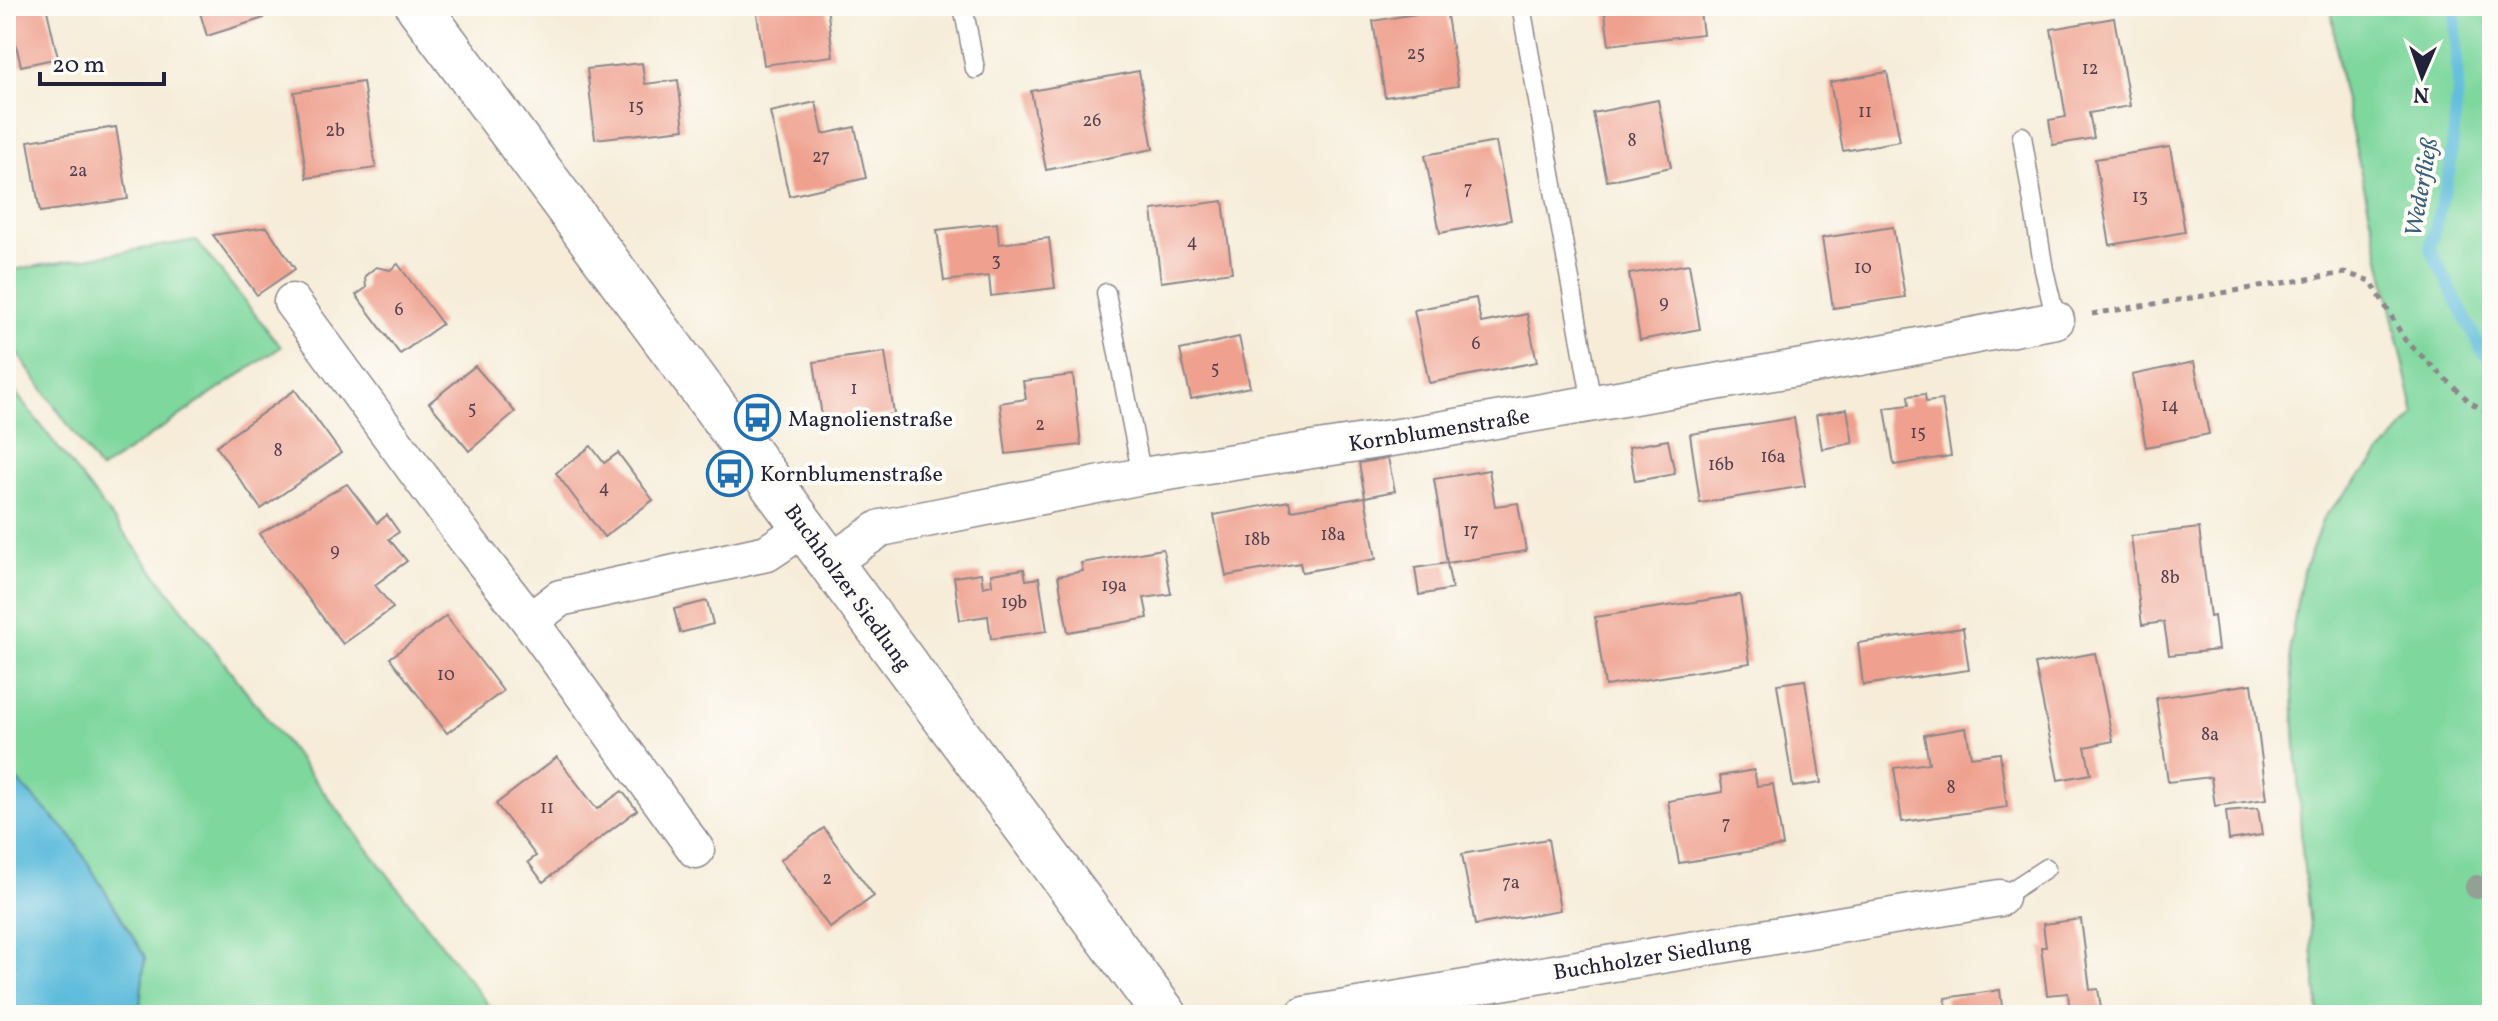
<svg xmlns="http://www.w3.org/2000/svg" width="2498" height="1021" font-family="Vollkorn,serif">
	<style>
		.green { fill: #7ed79d; stroke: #507c6c; stroke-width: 2 }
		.water { fill: #5dbcdb; stroke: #406f8b; stroke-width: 2 }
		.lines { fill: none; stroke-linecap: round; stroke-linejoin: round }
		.stream { stroke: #5dbcdb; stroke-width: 12 }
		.building { fill: #efa08e }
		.lane-casing { stroke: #8c878a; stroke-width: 21 }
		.street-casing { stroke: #8c878a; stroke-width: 39 }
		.secondary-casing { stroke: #8c878a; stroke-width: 47 }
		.path { stroke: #8c878a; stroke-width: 5; stroke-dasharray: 6 6; stroke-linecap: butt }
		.lane { stroke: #fff; stroke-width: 18 }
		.street { stroke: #fff; stroke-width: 36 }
		.secondary { stroke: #fff; stroke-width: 44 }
		.tree { fill: #93a094 }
		.labels { text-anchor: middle; stroke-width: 8; stroke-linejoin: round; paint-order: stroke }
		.number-label { font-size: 18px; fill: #554250 }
		.poi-label { font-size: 22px; fill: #22223b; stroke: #fdfcf7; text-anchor: start }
		.street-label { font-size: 22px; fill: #22223b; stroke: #fdfcf7 }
		.water-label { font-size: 24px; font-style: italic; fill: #3a607b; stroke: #fdfcf7 }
	</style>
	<rect width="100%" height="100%" fill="#fdfcf7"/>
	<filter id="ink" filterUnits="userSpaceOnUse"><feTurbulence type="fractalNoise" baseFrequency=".0125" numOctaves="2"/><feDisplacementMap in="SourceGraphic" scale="16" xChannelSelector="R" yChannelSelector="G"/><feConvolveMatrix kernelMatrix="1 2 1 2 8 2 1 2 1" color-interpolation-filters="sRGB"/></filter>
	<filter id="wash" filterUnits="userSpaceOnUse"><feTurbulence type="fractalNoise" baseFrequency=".006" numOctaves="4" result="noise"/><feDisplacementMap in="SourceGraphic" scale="32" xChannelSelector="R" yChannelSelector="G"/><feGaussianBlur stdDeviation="1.8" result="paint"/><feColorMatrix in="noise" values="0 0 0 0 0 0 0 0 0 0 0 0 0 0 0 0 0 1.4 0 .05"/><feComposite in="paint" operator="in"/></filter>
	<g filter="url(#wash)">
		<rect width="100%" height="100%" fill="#f6ecd8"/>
		<g class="green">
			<polygon points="2331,6 2492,6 2492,1015 2319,1015 2302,849 2290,644 2302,576 2323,518 2415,415 2341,83"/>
			<polygon points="196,240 281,347 100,470 6,337 6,271"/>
			<polygon points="6,380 496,1015 139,1015 145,957 72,837 6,769"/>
		</g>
		<polygon class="water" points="6,769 72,837 145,957 139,1015 6,1015"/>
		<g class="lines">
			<polyline class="stream" points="2455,6 2458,89 2450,169 2430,248 2483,353 2492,359"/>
		</g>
		<g id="blocks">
			<g class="building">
				<polygon points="7,6 46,6 58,58 21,66"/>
				<polygon points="198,6 261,6 264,18 207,36"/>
				<polygon points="756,6 827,6 833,56 764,65"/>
				<polygon points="1604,6 1699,6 1703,34 1609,45"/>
				<polygon points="1446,9 1458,86 1385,97 1373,21"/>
				<polygon points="2114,18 2130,106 2089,113 2094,138 2053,145 2049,120 2066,117 2051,29"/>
				<polygon points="642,63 645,84 678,80 684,129 595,139 587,69"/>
				<polygon points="1139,71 1153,149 1046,170 1031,91"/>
				<polygon points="1887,72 1900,141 1843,151 1830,82"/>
				<polygon points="363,82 376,168 307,178 294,92"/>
				<polygon points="1658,100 1671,167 1607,181 1593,113"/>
				<polygon points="816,102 823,134 855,127 866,178 789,196 770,112"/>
				<polygon points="116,127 128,199 40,212 28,141"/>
				<polygon points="1496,142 1511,220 1440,233 1425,155"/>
				<polygon points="2170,147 2185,232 2110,245 2095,159"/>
				<polygon points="1223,201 1232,272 1161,282 1152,210"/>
				<polygon points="997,223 999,244 1049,238 1055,288 991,296 989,276 944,281 937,230"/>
				<polygon points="267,227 295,269 257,295 213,235"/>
				<polygon points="1893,227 1905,297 1833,308 1822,238"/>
				<polygon points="398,264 442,324 400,354 356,295 366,288 365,276 376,267 390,270"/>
				<polygon points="1689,264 1700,329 1640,340 1629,274"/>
				<polygon points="1476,298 1481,323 1527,314 1537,362 1429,383 1414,310"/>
				<polygon points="1239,337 1250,387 1191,399 1180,350"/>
				<polygon points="885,352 894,414 823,424 814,362"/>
				<polygon points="2194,362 2209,434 2146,447 2132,375"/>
				<polygon points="475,366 515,412 469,451 429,403"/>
				<polygon points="1073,375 1081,445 1006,454 1000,403 1026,399 1023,381"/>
				<polygon points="295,390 341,453 261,509 216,446"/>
				<polygon points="1925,394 1926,402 1942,400 1951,456 1894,465 1885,408 1909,405 1908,396"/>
				<polygon points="1847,409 1853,443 1822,449 1816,415"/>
				<polygon points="1794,418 1805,486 1700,503 1690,434"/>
				<polygon points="1668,440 1675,474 1635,481 1629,447"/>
				<polygon points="591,446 604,463 618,453 653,500 604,537 556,473"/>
				<polygon points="1388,458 1395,491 1365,497 1359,463"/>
				<polygon points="1489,470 1495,506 1518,503 1526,551 1447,563 1434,479"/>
				<polygon points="347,484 377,523 387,515 399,532 389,539 407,561 375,585 393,608 343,644 259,534"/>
				<polygon points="1365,497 1376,559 1302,572 1300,563 1226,576 1214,515 1289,501 1291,510"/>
				<polygon points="2199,528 2210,617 2214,616 2218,650 2169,655 2164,622 2142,625 2131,536"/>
				<polygon points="1163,549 1171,594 1144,598 1148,618 1068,632 1058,576 1083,571 1081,563"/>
				<polygon points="1447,563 1452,589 1419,595 1415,568"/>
				<polygon points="1024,569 1026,580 1039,578 1047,631 991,639 988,616 960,620 954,577 981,573 983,587 992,585 991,574"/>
				<polygon points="1740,595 1750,663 1605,686 1595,617"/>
				<polygon points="707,601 713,624 680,633 674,609"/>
				<polygon points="446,616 503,691 447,733 390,658"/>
				<polygon points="1963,628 1969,670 1863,685 1858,643"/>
				<polygon points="2095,653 2113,741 2085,747 2091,774 2058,780 2035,664"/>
				<polygon points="1805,680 1821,783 1793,787 1777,684"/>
				<polygon points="2252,684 2267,799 2215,806 2211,777 2168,782 2156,698"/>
				<polygon points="1966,728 1971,757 2000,753 2007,807 1902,822 1894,768 1929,763 1924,735"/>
				<polygon points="557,757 597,809 622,791 637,810 543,882 528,862 536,856 496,804"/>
				<polygon points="1754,770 1757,786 1773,784 1783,846 1679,863 1668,801 1723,792 1720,776"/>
				<polygon points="2258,808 2262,835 2229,840 2226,811"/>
				<polygon points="824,828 874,896 830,928 780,860"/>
				<polygon points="1548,839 1560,910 1475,925 1462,854"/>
				<polygon points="2081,919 2090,990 2098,989 2102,1015 2070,1015 2068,993 2047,995 2041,947 2046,947 2043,924"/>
				<polygon points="2000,990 2003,1015 1913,1015 1913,1011 1947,1007 1945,998"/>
			</g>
		</g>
	</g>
	<g filter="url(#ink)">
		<use href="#blocks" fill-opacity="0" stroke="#8c878a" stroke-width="2"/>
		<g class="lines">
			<defs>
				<g id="lane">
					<polyline points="963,6 975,69"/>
					<polyline points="1521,6 1592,403"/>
					<polyline points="2022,136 2044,270 2056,320"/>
					<polyline points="1106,293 1142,476"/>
					<polyline points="2000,898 2046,868"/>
				</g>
				<g id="street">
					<polyline points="292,302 466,539 530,621 696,850"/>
					<polyline points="831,562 881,528 1142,476 1404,436 1860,357 2056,320"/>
					<polyline points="530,621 560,598 767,553 806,527"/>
					<polyline points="1304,1015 2000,898"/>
				</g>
				<polyline id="secondary" points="418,6 1165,1015"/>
			</defs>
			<use href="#lane" class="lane-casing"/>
			<use href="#street" class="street-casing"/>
			<use href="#secondary" class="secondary-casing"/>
			<polyline class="path" points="2092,314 2345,273 2371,281 2405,340 2471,403 2492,414"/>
			<use href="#lane" class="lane"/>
			<use href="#street" class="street"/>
			<use href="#secondary" class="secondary"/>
		</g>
		<circle class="tree" cx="2477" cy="887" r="12"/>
	</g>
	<defs>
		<symbol id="bus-ring" viewBox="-11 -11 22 22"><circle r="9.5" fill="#fdfcf7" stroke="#1f6fb2" stroke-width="1.5"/><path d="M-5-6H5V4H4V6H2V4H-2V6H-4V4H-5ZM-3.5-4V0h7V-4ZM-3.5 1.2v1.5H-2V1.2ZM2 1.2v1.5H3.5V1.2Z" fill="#1f6fb2"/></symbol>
	</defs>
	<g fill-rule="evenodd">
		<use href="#bus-ring" x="732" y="392" width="51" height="51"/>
		<use href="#bus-ring" x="704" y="448" width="51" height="51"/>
	</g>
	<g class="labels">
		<g class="number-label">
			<text x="1416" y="59">25</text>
			<text x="2090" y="74">12</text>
			<text x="636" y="112">15</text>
			<text x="1865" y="117">11</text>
			<text x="1092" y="126">26</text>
			<text x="335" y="136">2b</text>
			<text x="1632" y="146">8</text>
			<text x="821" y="162">27</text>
			<text x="78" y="176">2a</text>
			<text x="1468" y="194">7</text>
			<text x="2140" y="202">13</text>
			<text x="1192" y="247">4</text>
			<text x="996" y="266">3</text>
			<text x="1863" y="273">10</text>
			<text x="1664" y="308">9</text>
			<text x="399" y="315">6</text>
			<text x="1476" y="349">6</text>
			<text x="1215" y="374">5</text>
			<text x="854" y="394">1</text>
			<text x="2170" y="411">14</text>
			<text x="472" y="414">5</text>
			<text x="1040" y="430">2</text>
			<text x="1918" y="438">15</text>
			<text x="278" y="456">8</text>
			<text x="1773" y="462">16a</text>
			<text x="1721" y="470">16b</text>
			<text x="604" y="493">4</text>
			<text x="1471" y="536">17</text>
			<text x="1333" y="540">18a</text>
			<text x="1257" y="545">18b</text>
			<text x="335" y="556">9</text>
			<text x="2170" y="583">8b</text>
			<text x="1114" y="591">19a</text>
			<text x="1014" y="608">19b</text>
			<text x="446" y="680">10</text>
			<text x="2210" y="740">8a</text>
			<text x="1951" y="793">8</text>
			<text x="547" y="813">11</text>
			<text x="1726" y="829">7</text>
			<text x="827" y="884">2</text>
			<text x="1511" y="888">7a</text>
		</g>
		<g class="poi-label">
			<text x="788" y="426">Magnolienstraße</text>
			<text x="760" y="481">Kornblumenstraße</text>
		</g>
		<g class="street-label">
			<text transform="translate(1439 429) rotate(-9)" y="8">Kornblumenstraße</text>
			<text transform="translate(849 587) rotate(54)" y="8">Buchholzer Siedlung</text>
			<text transform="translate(1652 956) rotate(-9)" y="8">Buchholzer Siedlung</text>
		</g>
		<g class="water-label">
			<text transform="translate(2421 187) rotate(-80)" y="8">Wederfließ</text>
		</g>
	</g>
	<rect width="2498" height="1021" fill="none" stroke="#fdfcf7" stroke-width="32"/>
	<g transform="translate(2422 76) rotate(182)" stroke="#fdfcf7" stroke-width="6" paint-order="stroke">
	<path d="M0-6L14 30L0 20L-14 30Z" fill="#22223b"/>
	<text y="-12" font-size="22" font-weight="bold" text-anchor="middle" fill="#22223b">N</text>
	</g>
	<path d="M40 72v12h124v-12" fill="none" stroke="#22223b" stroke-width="4"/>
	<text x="52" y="72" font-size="24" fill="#22223b" stroke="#fdfcf7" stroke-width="6" paint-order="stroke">20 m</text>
</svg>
